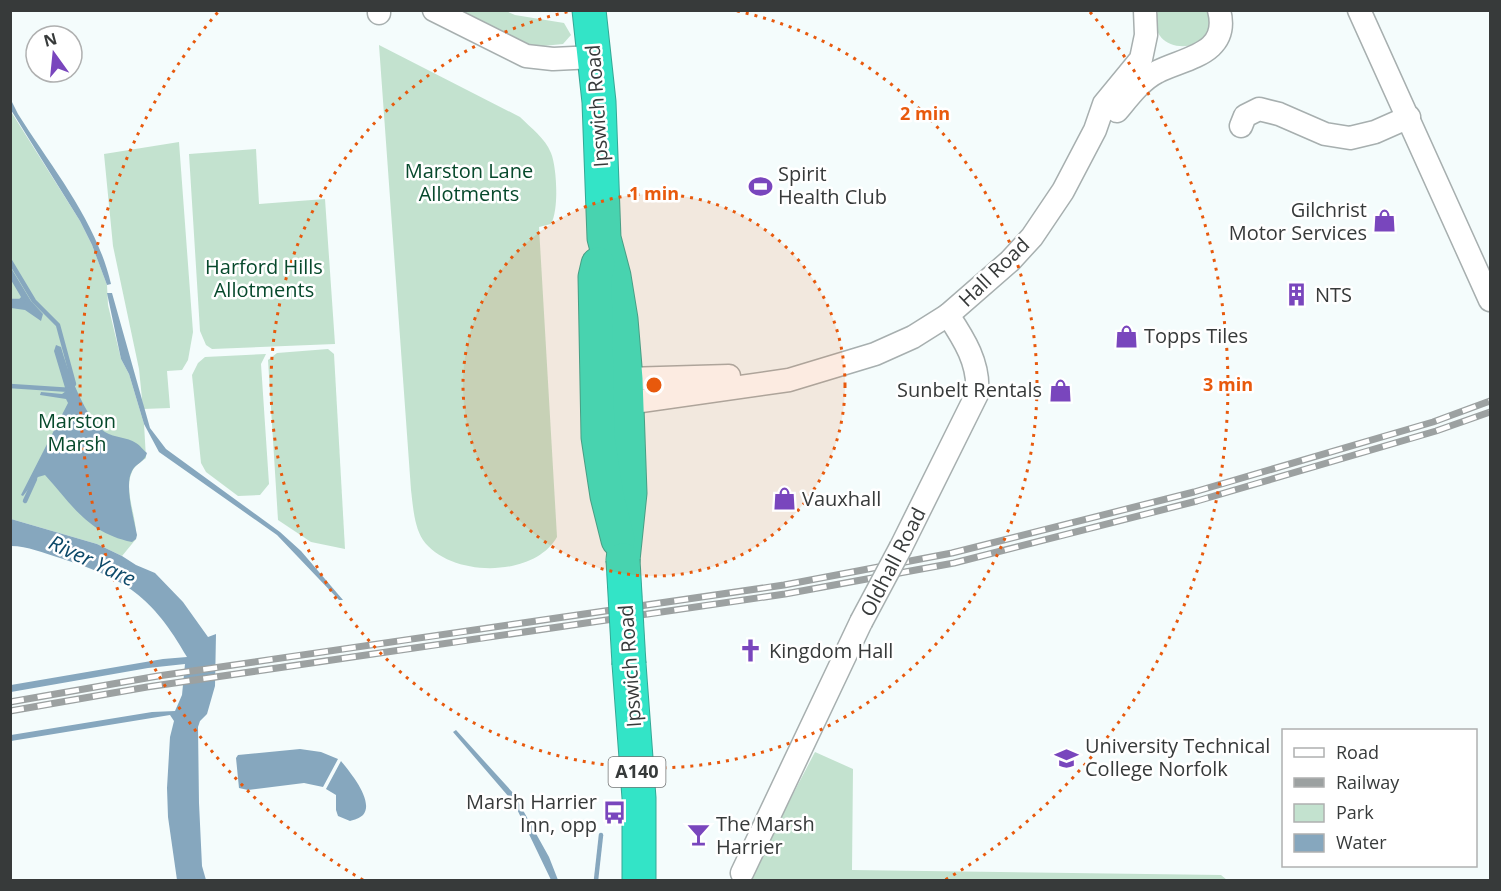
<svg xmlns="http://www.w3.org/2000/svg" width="1501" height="891" font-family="'Open Sans',sans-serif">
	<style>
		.green { fill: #c3e2cf }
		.water { fill: #86a7be }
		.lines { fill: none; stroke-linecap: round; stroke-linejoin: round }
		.stream { stroke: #86a7be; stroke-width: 4.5 }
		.minor-casing { stroke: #a7afaf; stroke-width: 25 }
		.highway-casing { stroke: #34a896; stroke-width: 35 }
		.minor { stroke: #fff; stroke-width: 22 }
		.highway { stroke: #33e4c7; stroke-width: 33 }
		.rail-casing { stroke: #9ca1a1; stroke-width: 7 }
		.rail { stroke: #fff; stroke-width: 4.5; stroke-dasharray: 14; stroke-linecap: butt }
		.minor-bridge-casing { stroke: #a7afaf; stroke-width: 25; stroke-linecap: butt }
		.highway-bridge-casing { stroke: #34a896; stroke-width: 35; stroke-linecap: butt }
		.minor-bridge { stroke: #fff; stroke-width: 22 }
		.highway-bridge { stroke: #33e4c7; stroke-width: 33 }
		.ring { fill: none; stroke: #e8590c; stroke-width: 3; stroke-dasharray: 3 6 }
		.labels { text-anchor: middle; stroke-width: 5; stroke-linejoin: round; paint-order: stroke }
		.shield { fill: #fff; stroke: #737575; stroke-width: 1.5 }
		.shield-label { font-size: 18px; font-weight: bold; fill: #373a3a }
		.street-label { font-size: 20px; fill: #373a3a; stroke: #fff }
		.park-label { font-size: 20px; fill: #07492c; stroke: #fff }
		.poi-label { font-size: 20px; fill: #373a3a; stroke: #fff; text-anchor: start }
		.water-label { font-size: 21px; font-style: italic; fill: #0d4969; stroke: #fff }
		.centre { fill: #e8590c; stroke: #fff; stroke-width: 3 }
		.ring-label { font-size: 18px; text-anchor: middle; font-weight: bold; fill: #e8590c; stroke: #fff; stroke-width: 5; stroke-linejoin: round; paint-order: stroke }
	</style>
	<rect width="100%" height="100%" fill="#f4fcfc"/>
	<g class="green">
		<polygon points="452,11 506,11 515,15 564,23 571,35 563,44 533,47"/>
		<path d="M 1158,11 L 1207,11 C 1223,58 1142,58 1158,11 Z"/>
		<path d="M 379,45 L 520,117 C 531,128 545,138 551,153 C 557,168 559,210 551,224 L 539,227 L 557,537 C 534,578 450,578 423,540 C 414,526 413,506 411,490 Z"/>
		<path d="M 10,110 L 80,221 L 92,245 L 107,285 L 108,305 L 121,359 L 129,374 L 144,424 L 146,458 C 141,462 134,466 132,472 C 123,490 138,519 136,539 L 122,556 L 97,544 L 11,519 Z"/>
		<polygon points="179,142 193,332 188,360 182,370 167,371 170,408 143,409 139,369 113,246 104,154"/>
		<polygon points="256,149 259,204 325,199 335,344 212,349 206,345 200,331 189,154"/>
		<polygon points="328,349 334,354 345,549 311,542 278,520 268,360 277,353"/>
		<polygon points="266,354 261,364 269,484 260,495 238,496 206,472 201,463 192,375 198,363 205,357"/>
		<polygon points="815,752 853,769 852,870 1221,875 1227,880 748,880"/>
	</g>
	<g class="water">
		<path d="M 10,98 L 18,114 C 52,168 96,220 111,284 L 107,285 L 92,245 L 80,221 L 11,110 Z"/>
		<polygon points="11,268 31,301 43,314 41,321 25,310 11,308 11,302 16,303 21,297 11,280"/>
		<polygon points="107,293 112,293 150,428 166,449 280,532 301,551 343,600 339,600 277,535 159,452 144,424 129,374 121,359"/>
		<path d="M 56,345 L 61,347 C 67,369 86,420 105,432 C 115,438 127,437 136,443 C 140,445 143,450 147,453 C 145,462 136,463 132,471 C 124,485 134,519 137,535 L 136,539 L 132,542 C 88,533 73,506 45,475 L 38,477 L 23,496 L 21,495 L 68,403 L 66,399 L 40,395 L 41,392 L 62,394 L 66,391 L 54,351 Z"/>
		<path d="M 11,519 L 97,544 L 122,556 L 136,565 L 155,573 L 183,602 L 208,637 L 216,634 L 215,686 L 207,714 L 200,721 L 198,727 L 199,803 L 202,866 L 206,880 L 177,880 L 168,817 L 167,788 L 170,737 L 174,721 L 170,715 L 11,741 L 11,735 L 152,712 L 175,711 L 182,695 L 185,664 L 148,668 L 11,692 L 11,685 L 163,659 L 187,657 C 152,596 126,579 60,558 C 43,553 28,546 11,546 Z"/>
		<polygon points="456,730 514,794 549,857 558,880 551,880 514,803 453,732"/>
		<polygon points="300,749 321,752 338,759 323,787 304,783 248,790 239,788 236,758 238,755"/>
		<path d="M 341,761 C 349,771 375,801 363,815 C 360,818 354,820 350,821 L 338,816 L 336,810 L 336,795 L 326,789 Z"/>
	</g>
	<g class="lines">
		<g class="stream">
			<polyline points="10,261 34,301 58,325 74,384"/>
			<polyline points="10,301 23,301"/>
			<polyline points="10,386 71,390"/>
			<polyline points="25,501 35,479"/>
			<polyline points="596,880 601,835"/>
		</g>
		<defs>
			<g id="minor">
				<polyline points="434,10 526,56 553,59 594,57"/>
				<polyline points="1359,10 1490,300"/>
				<polyline points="379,13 379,10"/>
				<path d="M 1117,111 C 1128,98 1141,80 1157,72 C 1183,58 1231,55 1219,10"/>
				<polyline points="1241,126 1245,116 1259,109 1279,114 1325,134 1350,138 1375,132 1409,117"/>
				<polyline points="626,379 729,376"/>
				<polyline points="614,399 627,403 789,380 875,354 913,337 948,315 1010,261 1032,237 1063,191 1095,130 1104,104 1141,59 1146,35 1145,10"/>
				<path d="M 901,547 L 977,394 C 980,364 964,339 948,315"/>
				<polyline points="742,873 861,622"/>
			</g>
			<g id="highway">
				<polyline points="589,10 599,102 604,238 614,276 621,319 626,379 630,493 623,560"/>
				<polyline points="598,264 595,277 598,437 607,496 618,540"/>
				<polyline points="629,664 639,798 639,880"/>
			</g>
		</defs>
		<use href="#minor" class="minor-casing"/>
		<use href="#highway" class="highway-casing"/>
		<use href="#minor" class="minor"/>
		<use href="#highway" class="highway"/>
		<defs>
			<g id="rail">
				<polyline points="10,702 158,676 784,585 952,553 1194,492 1433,422 1490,401"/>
				<polyline points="10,711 147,687 785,594 954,563 1197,501 1436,431 1490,412"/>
			</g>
		</defs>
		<use href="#rail" class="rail-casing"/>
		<use href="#rail" class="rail"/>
		<defs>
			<polyline id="minor-bridge" points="861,622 901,547"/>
			<polyline id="highway-bridge" points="623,560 629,664"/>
		</defs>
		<use href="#minor-bridge" class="minor-bridge-casing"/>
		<use href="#highway-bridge" class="highway-bridge-casing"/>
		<use href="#minor-bridge" class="minor-bridge"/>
		<use href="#highway-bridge" class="highway-bridge"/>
	</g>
	<circle cx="654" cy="385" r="191" fill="#e8590c" fill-opacity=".12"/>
	<g class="ring">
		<circle cx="654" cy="385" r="191"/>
		<path d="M737 11A383 383 0 1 1 571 11"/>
		<path d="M363 880A574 574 0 0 1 218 12M1090 12A574 574 0 0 1 945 880"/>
	</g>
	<defs>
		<symbol id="stadium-bare" viewBox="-9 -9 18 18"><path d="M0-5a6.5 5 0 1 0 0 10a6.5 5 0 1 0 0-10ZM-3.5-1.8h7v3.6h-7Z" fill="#7946bd" stroke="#fff" stroke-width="2.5" paint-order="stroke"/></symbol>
		<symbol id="shop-bare" viewBox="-9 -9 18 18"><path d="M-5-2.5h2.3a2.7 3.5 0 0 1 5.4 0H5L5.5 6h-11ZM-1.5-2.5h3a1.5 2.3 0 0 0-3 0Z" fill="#7946bd" stroke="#fff" stroke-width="2.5" paint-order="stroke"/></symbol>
		<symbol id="building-bare" viewBox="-9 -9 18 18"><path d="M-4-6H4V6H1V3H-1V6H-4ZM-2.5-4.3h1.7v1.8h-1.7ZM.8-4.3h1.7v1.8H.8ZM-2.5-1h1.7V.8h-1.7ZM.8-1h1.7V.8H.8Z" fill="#7946bd" stroke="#fff" stroke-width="2.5" paint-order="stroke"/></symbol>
		<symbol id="church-bare" viewBox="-9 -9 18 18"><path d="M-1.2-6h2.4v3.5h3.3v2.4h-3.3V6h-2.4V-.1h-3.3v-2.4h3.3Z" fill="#7946bd" stroke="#fff" stroke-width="2.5" paint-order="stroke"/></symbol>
		<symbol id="school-bare" viewBox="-9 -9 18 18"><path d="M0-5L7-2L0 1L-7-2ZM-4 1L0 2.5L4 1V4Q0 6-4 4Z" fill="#7946bd" stroke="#fff" stroke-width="2.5" paint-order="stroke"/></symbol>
		<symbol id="bus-bare" viewBox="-9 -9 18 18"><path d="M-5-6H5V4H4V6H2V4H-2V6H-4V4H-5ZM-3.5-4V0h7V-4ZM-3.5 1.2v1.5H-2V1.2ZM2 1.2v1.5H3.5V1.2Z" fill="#7946bd" stroke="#fff" stroke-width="2.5" paint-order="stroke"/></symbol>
		<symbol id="bar-bare" viewBox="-9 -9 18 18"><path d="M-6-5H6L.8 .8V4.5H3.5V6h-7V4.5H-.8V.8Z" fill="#7946bd" stroke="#fff" stroke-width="2.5" paint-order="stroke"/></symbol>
	</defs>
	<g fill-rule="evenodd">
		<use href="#stadium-bare" x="744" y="170" width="33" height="33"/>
		<use href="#shop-bare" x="1368" y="204" width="33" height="33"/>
		<use href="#building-bare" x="1280" y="278" width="33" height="33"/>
		<use href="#shop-bare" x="1110" y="320" width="33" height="33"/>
		<use href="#shop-bare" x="1044" y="374" width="33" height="33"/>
		<use href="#shop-bare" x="768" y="482" width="33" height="33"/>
		<use href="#church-bare" x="734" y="634" width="33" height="33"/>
		<use href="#school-bare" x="1050" y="742" width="33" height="33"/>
		<use href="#bus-bare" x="598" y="796" width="33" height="33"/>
		<use href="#bar-bare" x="682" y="818" width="33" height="33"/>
	</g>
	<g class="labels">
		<rect class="shield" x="608.5" y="757" width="57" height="30" rx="4.5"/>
		<g class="shield-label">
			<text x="637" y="778">A140</text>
		</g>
		<g class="street-label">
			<text transform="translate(597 106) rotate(-94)" y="7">Ipswich Road</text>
			<text transform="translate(994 272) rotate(-44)" y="7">Hall Road</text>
			<text transform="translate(893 562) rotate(-63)" y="7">Oldhall Road</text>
			<text transform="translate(630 666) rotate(-94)" y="7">Ipswich Road</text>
		</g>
		<g class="park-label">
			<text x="469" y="178">Marston Lane<tspan x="469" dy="23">Allotments</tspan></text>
			<text x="264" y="274">Harford Hills<tspan x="264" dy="23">Allotments</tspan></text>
			<text x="77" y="428">Marston<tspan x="77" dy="23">Marsh</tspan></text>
		</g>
		<g class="poi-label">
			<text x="778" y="181">Spirit<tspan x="778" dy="23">Health Club</tspan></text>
			<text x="1367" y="217" text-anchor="end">Gilchrist<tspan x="1367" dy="23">Motor Services</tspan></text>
			<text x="1315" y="302">NTS</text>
			<text x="1144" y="343">Topps Tiles</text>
			<text x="1042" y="397" text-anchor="end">Sunbelt Rentals</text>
			<text x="802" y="506">Vauxhall</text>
			<text x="769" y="658">Kingdom Hall</text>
			<text x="1085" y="753">University Technical<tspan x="1085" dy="23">College Norfolk</tspan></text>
			<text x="597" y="809" text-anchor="end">Marsh Harrier<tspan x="597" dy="23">Inn, opp</tspan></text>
			<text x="716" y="831">The Marsh<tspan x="716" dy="23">Harrier</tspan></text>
		</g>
		<g class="water-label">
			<text transform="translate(92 561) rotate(25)" y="7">River Yare</text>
		</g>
	</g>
	<circle cx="654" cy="385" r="9" class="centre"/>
	<g class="ring-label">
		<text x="925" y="120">2 min</text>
		<text x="654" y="200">1 min</text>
		<text x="1228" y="391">3 min</text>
	</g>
	<rect width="1501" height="891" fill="none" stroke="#373a3a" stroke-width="24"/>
	<rect x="1282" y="729" width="195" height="138" fill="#ffffff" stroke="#afb0b0" stroke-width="1.5"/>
	<rect x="1294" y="748" width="30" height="9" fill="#ffffff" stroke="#afb0b0" stroke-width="1.5"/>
	<text x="1336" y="759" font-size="18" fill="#373a3a">Road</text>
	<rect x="1294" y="778" width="30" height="9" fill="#9ca1a1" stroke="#afb0b0" stroke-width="1.5"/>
	<text x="1336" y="789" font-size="18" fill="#373a3a">Railway</text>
	<rect x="1294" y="804" width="30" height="18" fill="#c3e2cf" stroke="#afb0b0" stroke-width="1.5"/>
	<text x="1336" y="819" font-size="18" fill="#373a3a">Park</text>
	<rect x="1294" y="834" width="30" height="18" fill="#86a7be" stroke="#afb0b0" stroke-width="1.5"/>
	<text x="1336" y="849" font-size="18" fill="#373a3a">Water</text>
	<g transform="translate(54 54) rotate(345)"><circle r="28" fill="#ffffff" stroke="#afb0b0" stroke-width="1.5"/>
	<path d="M0-4.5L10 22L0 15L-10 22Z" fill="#7946bd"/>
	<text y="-9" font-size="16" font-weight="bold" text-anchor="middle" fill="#373a3a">N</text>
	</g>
</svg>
